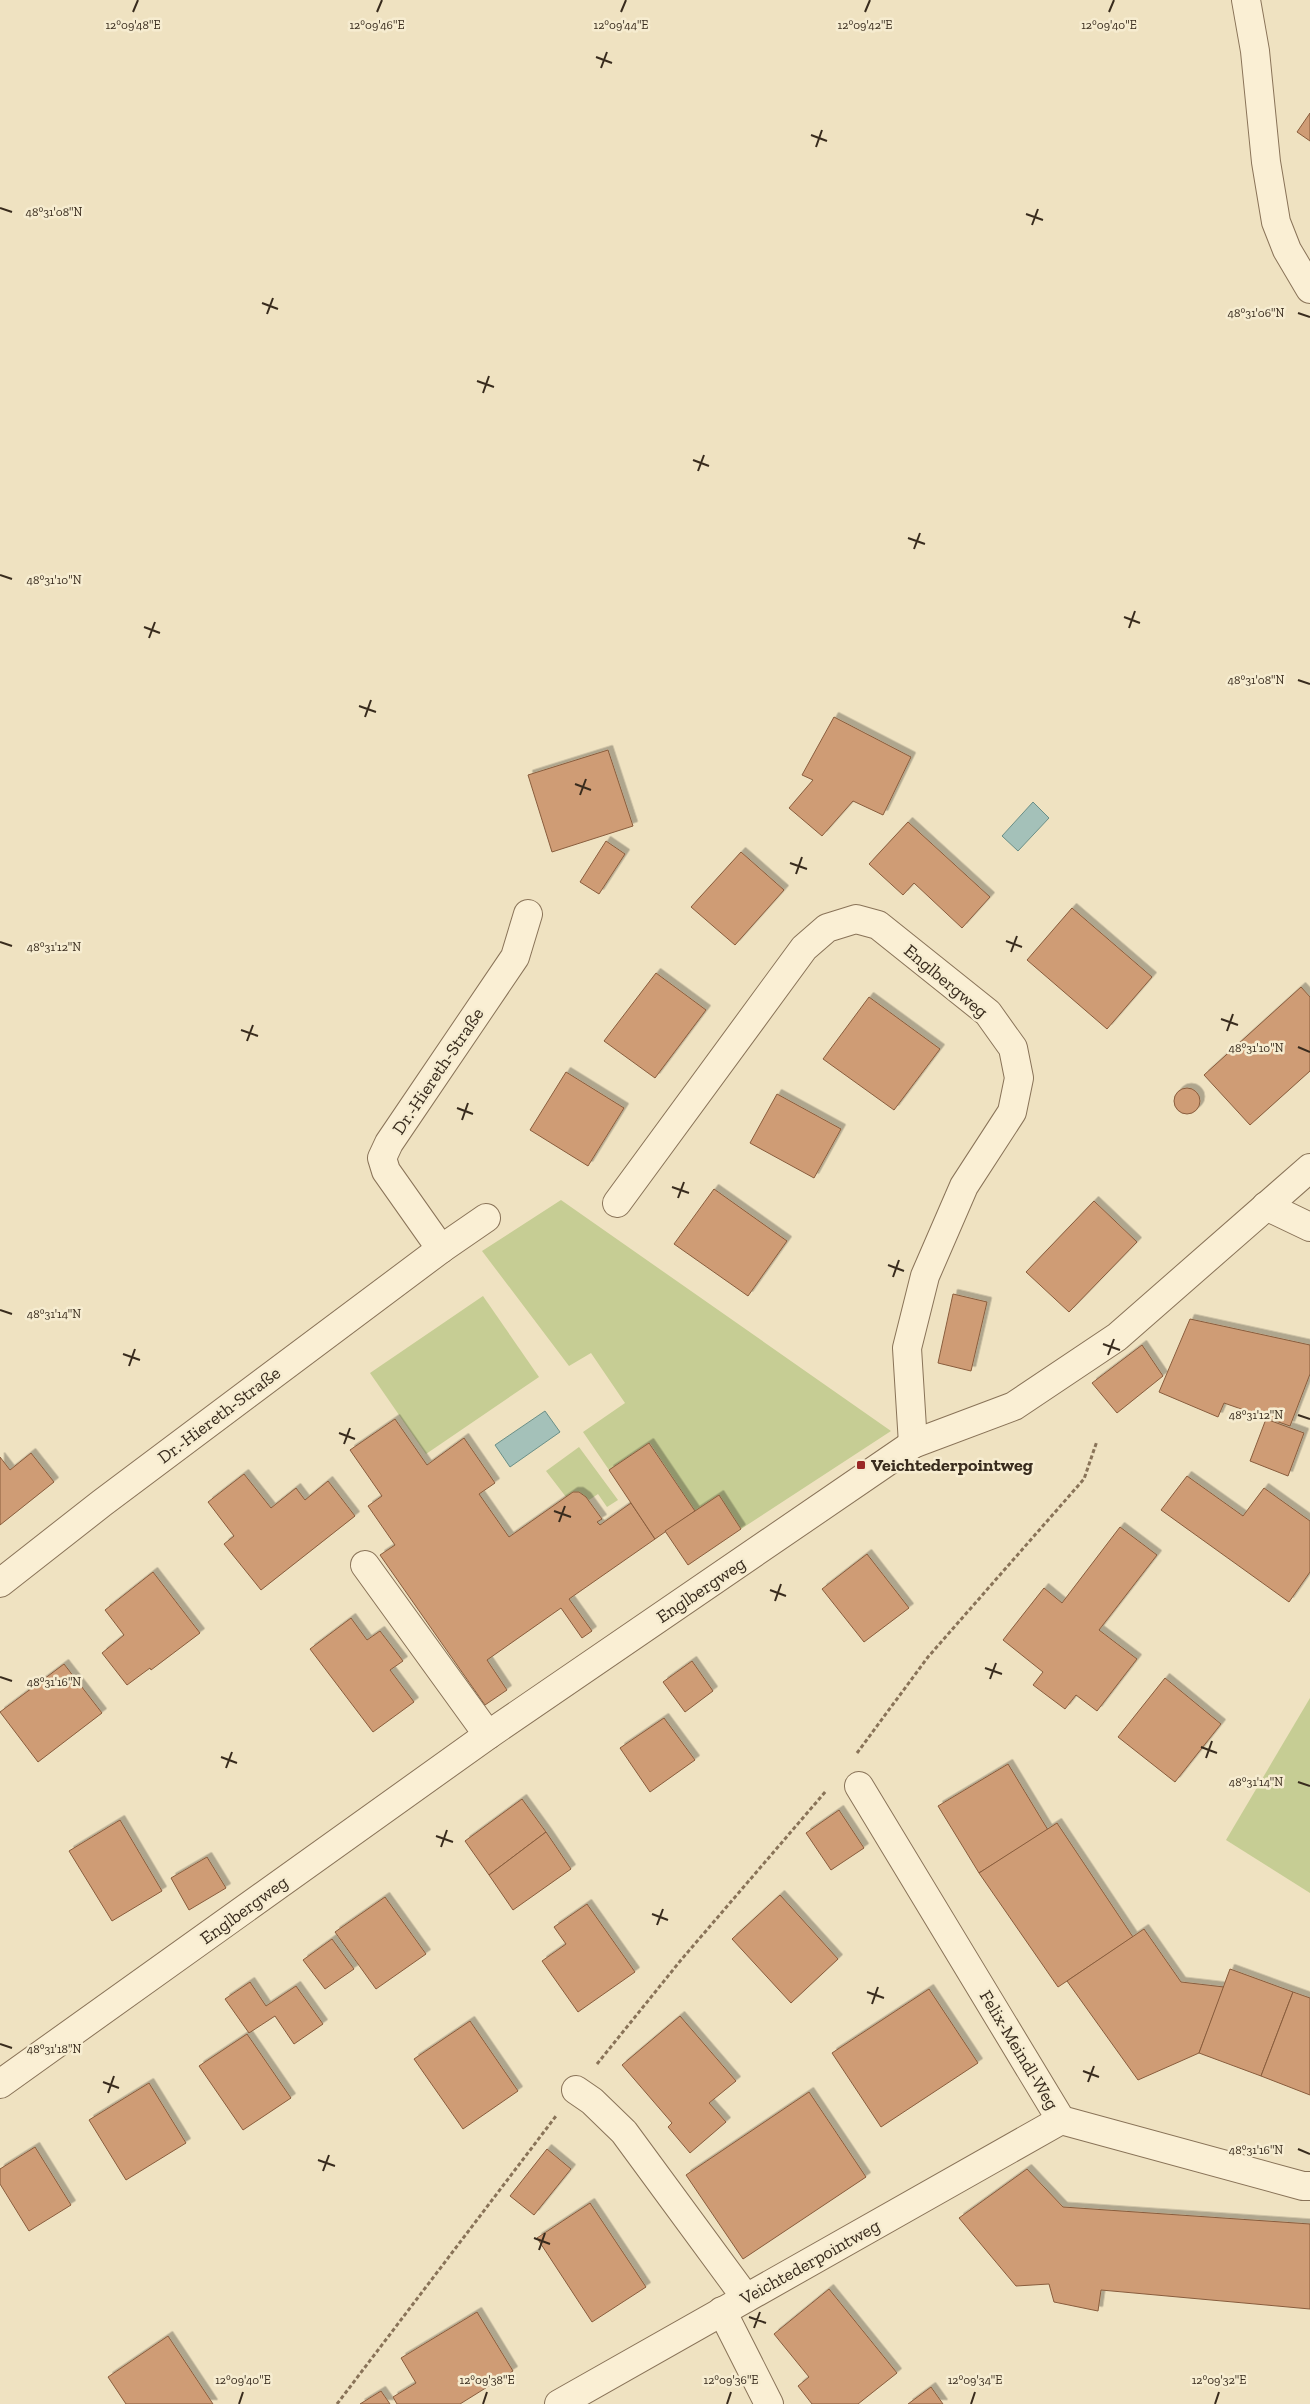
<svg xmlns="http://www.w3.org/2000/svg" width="1310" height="2404" font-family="'Zilla Slab',serif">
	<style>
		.green { fill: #c6cd94 }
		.water { fill: #a4c1b9; stroke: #6a8f87 }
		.building { fill: #cf9c75; stroke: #895d3d; filter: url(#shadow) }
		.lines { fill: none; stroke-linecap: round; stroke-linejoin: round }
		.minor-casing { stroke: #897358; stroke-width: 30 }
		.path { stroke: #897358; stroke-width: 3; stroke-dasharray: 4 2.5; stroke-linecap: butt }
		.minor { stroke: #faefd4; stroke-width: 28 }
		.ticks { fill: none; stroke: #382b1d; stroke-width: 2 }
		.poi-dot { fill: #9a2826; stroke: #f6ecd0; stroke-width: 2 }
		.labels { text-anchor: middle; stroke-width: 5; stroke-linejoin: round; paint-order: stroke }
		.street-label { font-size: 18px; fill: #382b1d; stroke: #f6ecd0 }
		.poi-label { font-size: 18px; font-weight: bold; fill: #382b1d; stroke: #f6ecd0; text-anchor: start }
		.ticks-label { font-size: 12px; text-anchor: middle; fill: #382b1d; stroke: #f6ecd0; stroke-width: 5; stroke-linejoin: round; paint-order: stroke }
	</style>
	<defs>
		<filter id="shadow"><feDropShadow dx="4.5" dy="-4.5" stdDeviation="0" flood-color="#0004"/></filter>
	</defs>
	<rect width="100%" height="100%" fill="#efe2c1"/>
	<g class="green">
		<polygon points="561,1200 891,1431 741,1529 719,1496 695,1511 650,1443 609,1470 583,1432 625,1403 591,1353 569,1366 482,1251"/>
		<polygon points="483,1296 539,1377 426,1454 370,1373"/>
		<polygon points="579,1447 618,1500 607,1507 598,1494 589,1500 579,1492 573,1492 566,1497 546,1471"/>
		<polygon points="1310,1698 1310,1893 1226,1840"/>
	</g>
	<g class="water">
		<polygon points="1033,802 1049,818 1018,851 1002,836"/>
		<polygon points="545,1411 560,1432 510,1467 495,1445"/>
	</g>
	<g class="building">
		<polygon points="1310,113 1310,141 1297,132"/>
		<polygon points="834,717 911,757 883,815 853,801 822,836 789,808 813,780 802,775"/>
		<polygon points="608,750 633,826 552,852 528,775"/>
		<polygon points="908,822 990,897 962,928 914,883 903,895 869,864"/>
		<polygon points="606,841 625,854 599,894 580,882"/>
		<polygon points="741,852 784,890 735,945 691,907"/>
		<polygon points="1072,908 1152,977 1107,1029 1027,960"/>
		<polygon points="656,973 706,1010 655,1078 604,1041"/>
		<polygon points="1301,987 1310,997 1310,1071 1250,1125 1204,1075"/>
		<polygon points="869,997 940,1049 894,1110 823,1059"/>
		<polygon points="566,1072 624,1108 588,1166 530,1130"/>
		<circle cx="1187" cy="1101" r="13"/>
		<polygon points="777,1094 841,1129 814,1178 750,1143"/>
		<polygon points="714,1189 787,1241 748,1296 674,1244"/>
		<polygon points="1094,1201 1137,1242 1069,1312 1026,1272"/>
		<polygon points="953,1294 987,1302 971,1371 938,1363"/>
		<polygon points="1190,1319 1310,1345 1310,1374 1290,1426 1224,1403 1218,1417 1159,1392"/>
		<polygon points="1142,1345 1163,1376 1117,1413 1092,1383"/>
		<polygon points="395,1419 427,1465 464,1438 495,1483 479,1494 509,1537 573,1492 579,1492 586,1497 602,1519 597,1522 600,1525 631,1503 655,1539 569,1599 592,1631 582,1638 561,1608 487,1660 507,1690 485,1705 380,1555 395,1545 368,1506 382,1496 350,1450"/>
		<polygon points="1266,1419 1304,1433 1288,1476 1250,1461"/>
		<polygon points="649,1443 695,1511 655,1539 609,1470"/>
		<polygon points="31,1453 54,1482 0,1525 0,1457 10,1470"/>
		<polygon points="244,1474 271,1508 296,1488 305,1500 328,1481 355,1516 261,1590 224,1544 234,1536 208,1502"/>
		<polygon points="1187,1476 1243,1516 1264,1488 1310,1521 1310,1572 1289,1602 1161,1510"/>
		<polygon points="719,1495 741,1529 688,1565 665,1531"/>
		<polygon points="1120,1527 1157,1555 1099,1630 1137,1659 1097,1711 1076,1695 1065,1709 1033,1685 1043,1672 1003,1640 1044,1588 1062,1603"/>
		<polygon points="867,1554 909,1608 864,1642 822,1589"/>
		<polygon points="153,1572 200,1633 151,1670 150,1668 127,1685 102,1653 124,1635 105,1610"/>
		<polygon points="351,1618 367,1640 380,1631 403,1661 390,1670 414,1702 373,1732 310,1649"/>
		<polygon points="692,1661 713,1691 685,1712 663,1682"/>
		<polygon points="64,1664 102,1713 38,1762 0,1712"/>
		<polygon points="1165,1678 1221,1724 1175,1782 1118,1737"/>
		<polygon points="664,1718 695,1760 650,1792 620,1748"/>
		<polygon points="1008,1764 1048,1830 979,1873 938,1806"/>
		<polygon points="522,1799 546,1832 489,1875 465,1841"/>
		<polygon points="839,1810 864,1848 831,1870 806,1833"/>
		<polygon points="120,1820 162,1891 112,1921 69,1851"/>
		<polygon points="1057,1823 1133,1937 1058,1987 979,1873"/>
		<polygon points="546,1832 571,1869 513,1910 489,1875"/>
		<polygon points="207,1857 226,1888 189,1910 171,1878"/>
		<polygon points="780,1895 838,1959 791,2003 732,1939"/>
		<polygon points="385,1897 426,1954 376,1989 335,1932"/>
		<polygon points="587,1904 635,1972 578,2012 542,1961 566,1944 554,1927"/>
		<polygon points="1144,1929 1181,1982 1224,1987 1199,2053 1138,2080 1067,1981"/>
		<polygon points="332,1939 354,1969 325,1989 303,1960"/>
		<polygon points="1230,1969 1293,1992 1261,2076 1199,2053"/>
		<polygon points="250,1982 266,2006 296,1986 323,2024 294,2044 275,2016 249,2033 225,1999"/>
		<polygon points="929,1989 978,2063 881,2127 832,2053"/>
		<polygon points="1293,1992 1310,1998 1310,2095 1261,2076"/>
		<polygon points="680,2016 736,2081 709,2103 726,2122 690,2153 668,2127 672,2123 622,2065"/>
		<polygon points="470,2021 518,2091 463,2129 414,2059"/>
		<polygon points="247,2034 291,2098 243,2130 199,2066"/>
		<polygon points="149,2083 186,2143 126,2180 89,2120"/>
		<polygon points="809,2092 866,2177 743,2259 686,2175"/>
		<polygon points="35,2147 71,2205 29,2231 0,2184 0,2169"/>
		<polygon points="547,2149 571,2169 534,2215 510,2196"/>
		<polygon points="1027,2169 1063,2207 1310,2224 1310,2309 1101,2290 1098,2311 1054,2302 1049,2284 1016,2286 959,2218"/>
		<polygon points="590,2203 646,2287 592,2322 537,2238"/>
		<polygon points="829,2289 897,2373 858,2404 812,2404 798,2386 809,2377 774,2334"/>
		<polygon points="477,2312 513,2371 460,2404 397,2404 393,2397 416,2383 401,2358"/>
		<polygon points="168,2336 213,2404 126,2404 108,2377"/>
		<polygon points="931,2387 943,2404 908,2404"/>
		<polygon points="381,2391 390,2404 360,2404"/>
	</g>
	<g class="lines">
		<defs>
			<g id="minor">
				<polyline points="1246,0 1255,51 1266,162 1276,222 1287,250 1310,289"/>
				<polyline points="617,1203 804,948 827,928 856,919 878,925 988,1013 1013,1048 1019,1078 1012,1112 964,1186 925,1276 907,1348 913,1444"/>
				<polyline points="1266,1206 1310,1227"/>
				<polyline points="441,1249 386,1171 382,1158 389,1143 515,957 528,914"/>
				<polyline points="365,1565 488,1735"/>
				<polyline points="0,1583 102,1503 441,1249 486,1218"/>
				<polyline points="859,1786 1061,2120 1303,2186 1310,2186"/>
				<polyline points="0,2084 488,1735 913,1444 1014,1406 1117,1337 1310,1168"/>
				<polyline points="576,2090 592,2101 624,2132 746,2298"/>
				<polyline points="722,2311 769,2404"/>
				<polyline points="559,2404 1061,2120"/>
			</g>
		</defs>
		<use href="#minor" class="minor-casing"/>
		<g class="path">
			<polyline points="857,1753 928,1657 1084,1479 1097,1441"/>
			<polyline points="597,2064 681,1960 826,1791"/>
			<polyline points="337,2404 556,2116"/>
		</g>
		<use href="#minor" class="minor"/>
	</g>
	<path class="ticks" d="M 133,12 L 138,0M 377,12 L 382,0M 621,12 L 626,0M 865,12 L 870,0M 1109,12 L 1114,0M 596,57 L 612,63M 601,68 L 607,52M 811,135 L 827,141M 816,147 L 822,130M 0,208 L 12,212M 1026,214 L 1043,220M 1032,225 L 1038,209M 262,303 L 278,309M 1298,313 L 1310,317M 267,314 L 273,298M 477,381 L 494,387M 483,393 L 489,376M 693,460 L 709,466M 698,471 L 704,455M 908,538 L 925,544M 914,549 L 920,533M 0,575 L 12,579M 1124,617 L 1140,623M 144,627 L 160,633M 1129,628 L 1135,611M 149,638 L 155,622M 1298,680 L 1310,684M 359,706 L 376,712M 365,717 L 371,700M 575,784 L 591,790M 580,795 L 586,779M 790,863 L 807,869M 796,874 L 802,857M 1006,941 L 1022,947M 0,942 L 12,946M 1011,952 L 1017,936M 1221,1019 L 1238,1025M 241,1030 L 258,1036M 1227,1031 L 1233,1014M 247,1041 L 253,1025M 1298,1047 L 1310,1052M 457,1108 L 473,1114M 462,1120 L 468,1103M 672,1187 L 689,1193M 678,1198 L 684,1182M 888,1265 L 904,1271M 893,1277 L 899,1260M 0,1310 L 12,1314M 1103,1344 L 1120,1350M 123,1354 L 140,1360M 1108,1355 L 1114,1339M 129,1366 L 135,1349M 1298,1415 L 1310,1419M 339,1433 L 355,1439M 344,1444 L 350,1428M 554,1511 L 571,1517M 559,1522 L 565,1506M 770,1590 L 786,1596M 775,1601 L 781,1584M 985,1668 L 1002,1674M 0,1677 L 12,1681M 990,1679 L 996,1663M 1201,1747 L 1217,1753M 221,1757 L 237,1763M 1206,1758 L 1212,1741M 226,1768 L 232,1752M 1298,1782 L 1310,1786M 436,1836 L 453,1842M 441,1847 L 447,1830M 652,1914 L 668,1920M 657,1925 L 663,1909M 867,1992 L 884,1998M 872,2004 L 878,1987M 0,2044 L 12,2048M 1083,2071 L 1099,2077M 103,2082 L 119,2088M 1088,2082 L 1094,2066M 108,2093 L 114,2076M 1298,2149 L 1310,2154M 318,2160 L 335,2166M 323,2171 L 329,2155M 534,2238 L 550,2244M 539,2250 L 545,2233M 749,2317 L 766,2323M 754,2328 L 760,2312M 239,2404 L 243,2392M 483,2404 L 487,2392M 727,2404 L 731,2392M 971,2404 L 975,2392M 1215,2404 L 1219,2392"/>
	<rect class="poi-dot" x="856" y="1460" width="10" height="10" rx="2.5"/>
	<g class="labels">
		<g class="street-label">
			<text transform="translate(946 981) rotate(40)" y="6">Englbergweg</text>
			<text transform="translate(438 1071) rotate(-56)" y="6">Dr.-Hiereth-Straße</text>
			<text transform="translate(219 1415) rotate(-37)" y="6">Dr.-Hiereth-Straße</text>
			<text transform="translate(701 1590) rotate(-34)" y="6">Englbergweg</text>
			<text transform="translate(244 1910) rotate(-36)" y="6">Englbergweg</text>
			<text transform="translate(1019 2050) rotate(59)" y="6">Felix-Meindl-Weg</text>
			<text transform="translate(810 2262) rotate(-29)" y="6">Veichtederpointweg</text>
		</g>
		<g class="poi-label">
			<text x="871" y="1471">Veichtederpointweg</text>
		</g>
	</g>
	<g class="ticks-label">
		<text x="133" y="29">12°09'48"E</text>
		<text x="377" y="29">12°09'46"E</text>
		<text x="621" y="29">12°09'44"E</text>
		<text x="865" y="29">12°09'42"E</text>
		<text x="1109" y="29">12°09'40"E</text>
		<text x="54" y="216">48°31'08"N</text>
		<text x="1256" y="317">48°31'06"N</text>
		<text x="54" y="584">48°31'10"N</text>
		<text x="1256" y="684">48°31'08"N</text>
		<text x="54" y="951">48°31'12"N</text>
		<text x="1256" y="1052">48°31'10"N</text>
		<text x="54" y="1318">48°31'14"N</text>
		<text x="1256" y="1419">48°31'12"N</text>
		<text x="54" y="1686">48°31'16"N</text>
		<text x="1256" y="1786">48°31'14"N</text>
		<text x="54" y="2053">48°31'18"N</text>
		<text x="1256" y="2154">48°31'16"N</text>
		<text x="243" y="2384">12°09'40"E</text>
		<text x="487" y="2384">12°09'38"E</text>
		<text x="731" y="2384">12°09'36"E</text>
		<text x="975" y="2384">12°09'34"E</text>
		<text x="1219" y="2384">12°09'32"E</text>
	</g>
</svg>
